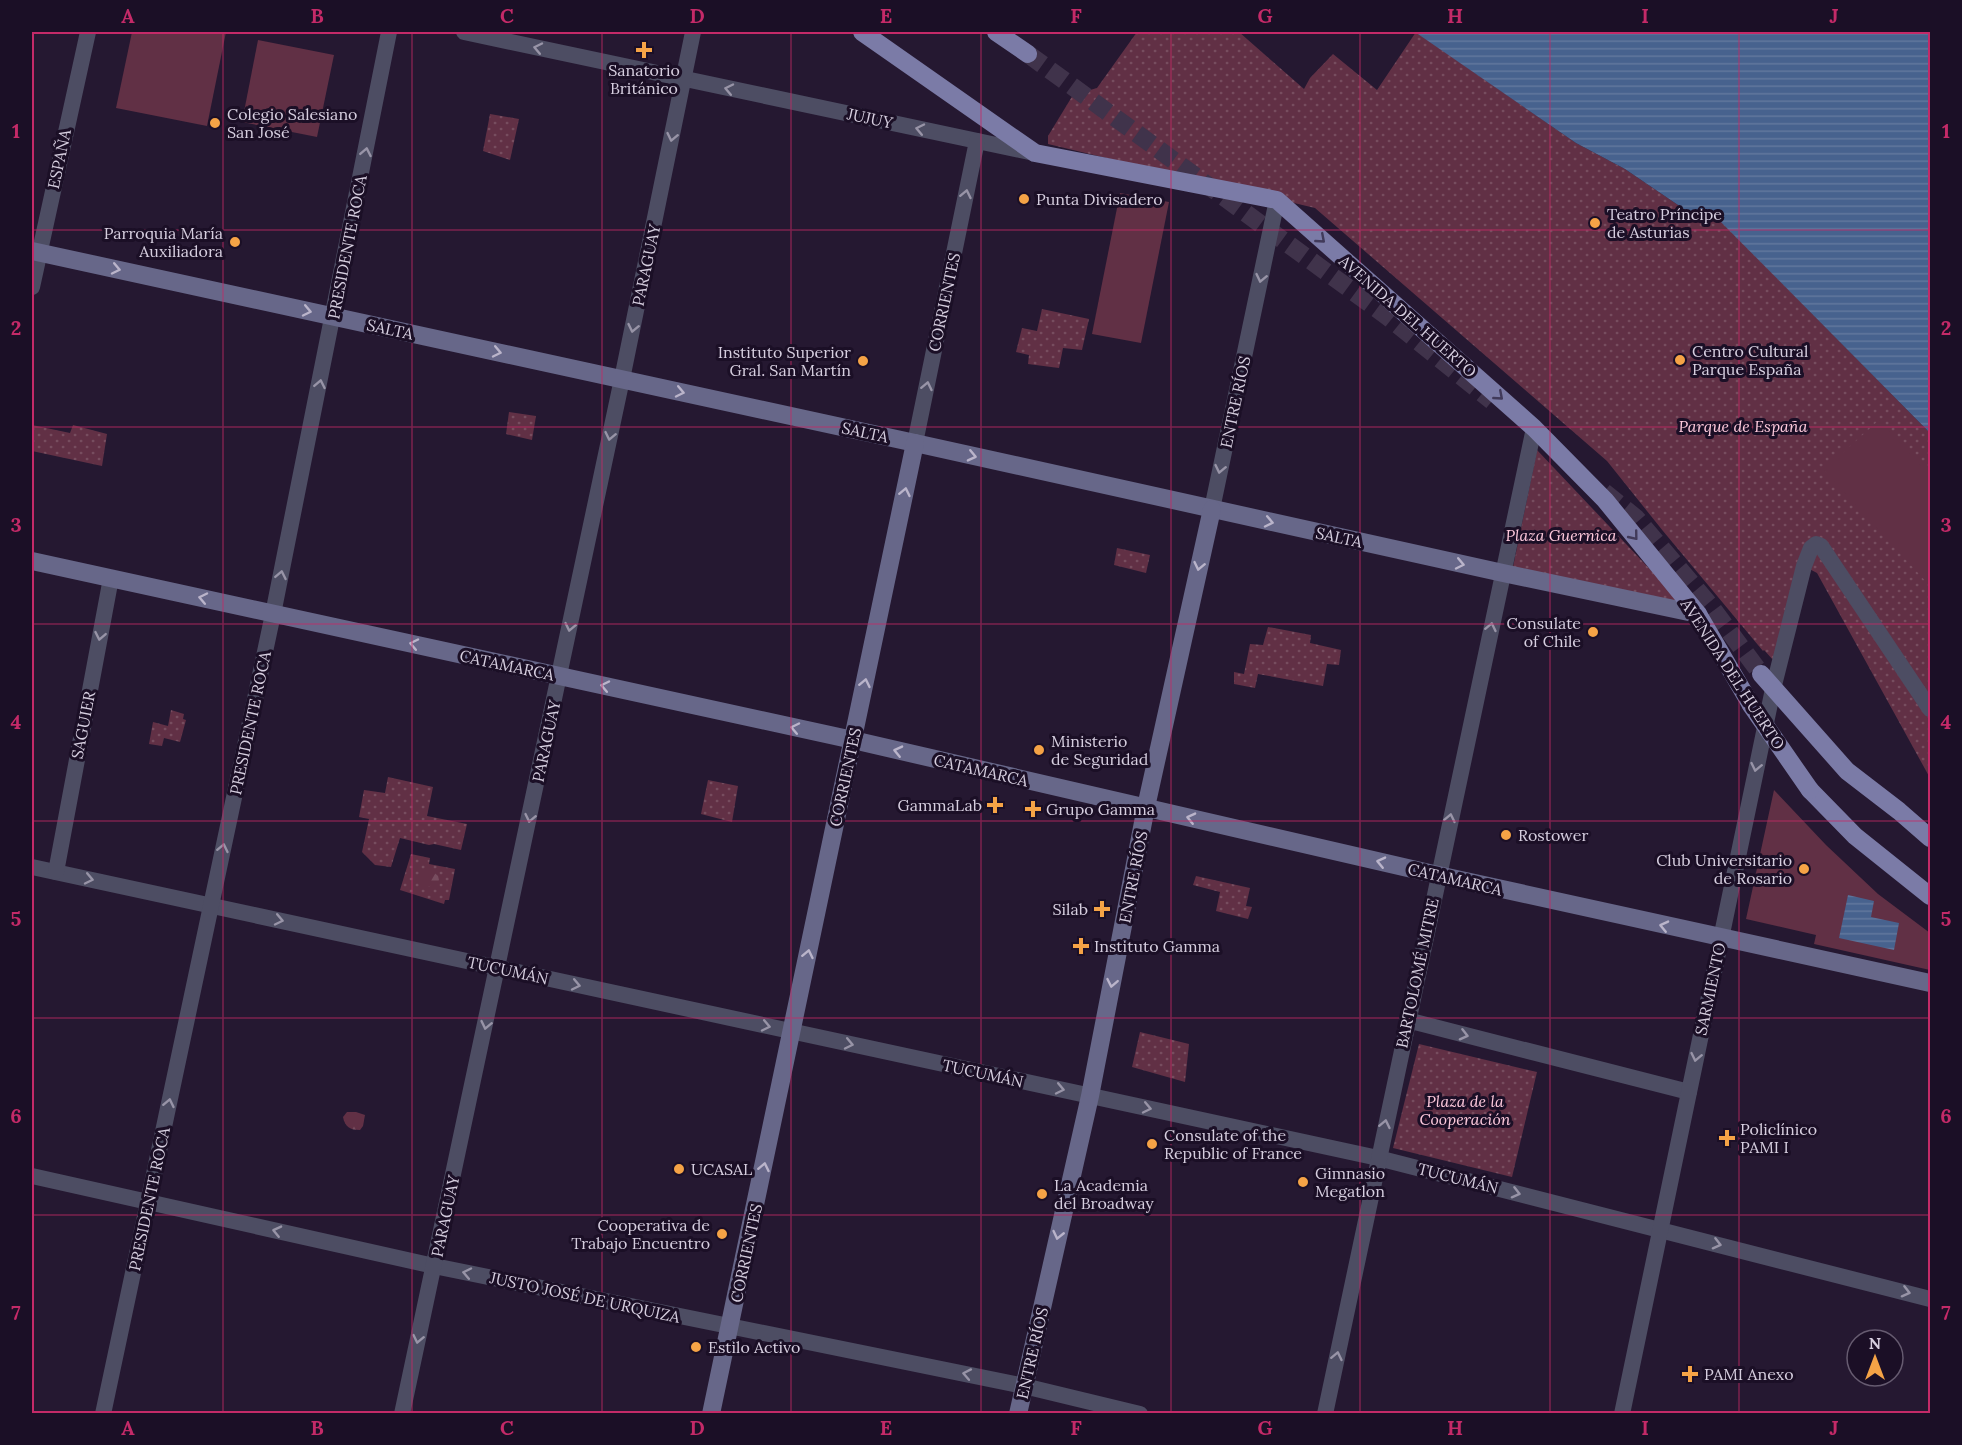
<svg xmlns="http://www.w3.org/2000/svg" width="1962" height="1445" font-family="Lora,serif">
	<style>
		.green { fill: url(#green-dots) }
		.forest { fill: url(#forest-firs) }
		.pitch { fill: #613045 }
		.water { fill: url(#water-rules) }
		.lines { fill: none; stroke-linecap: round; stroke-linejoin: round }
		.primary-tunnel { stroke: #40334b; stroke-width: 18; stroke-dasharray: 18 9; stroke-linecap: butt }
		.street { stroke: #4d4d63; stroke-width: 16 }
		.secondary { stroke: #676789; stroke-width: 18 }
		.primary { stroke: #7b7ba7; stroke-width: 18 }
		.primary-bridge { stroke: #7b7ba7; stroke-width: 18 }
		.oneway { stroke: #9894a7 }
		.oneway2 { stroke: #413a5a }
		.oneway3 { stroke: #bab4ca }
		.grid { fill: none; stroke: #c42a68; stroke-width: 1.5; stroke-opacity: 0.55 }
		.poi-dot { fill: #f5a346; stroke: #1b0f26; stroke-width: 2 }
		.labels { text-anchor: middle; stroke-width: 6; stroke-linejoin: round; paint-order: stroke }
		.poi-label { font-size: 16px; fill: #d6cedf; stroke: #1b0f26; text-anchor: start }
		.street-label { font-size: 16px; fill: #d6cedf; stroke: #1b0f26 }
		.park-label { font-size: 16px; font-style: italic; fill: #fec9dc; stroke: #1b0f26 }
		.neatline { fill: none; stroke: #c42a68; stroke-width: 2 }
		.grid-label { font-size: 20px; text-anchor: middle; font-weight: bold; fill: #c42a68 }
	</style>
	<defs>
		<pattern id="green-dots" width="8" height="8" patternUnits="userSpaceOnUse" patternTransform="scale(1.5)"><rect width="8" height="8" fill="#613045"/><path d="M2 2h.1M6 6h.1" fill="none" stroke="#774d5f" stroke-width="1.8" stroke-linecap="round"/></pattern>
		<pattern id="forest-firs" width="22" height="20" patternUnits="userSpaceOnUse" patternTransform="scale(1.5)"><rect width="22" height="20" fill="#613045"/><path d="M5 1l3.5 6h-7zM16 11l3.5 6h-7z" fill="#774d5f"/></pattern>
		<pattern id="water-rules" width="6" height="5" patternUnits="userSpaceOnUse" patternTransform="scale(1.5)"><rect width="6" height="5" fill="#47628e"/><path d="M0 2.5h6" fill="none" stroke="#61779d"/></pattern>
	</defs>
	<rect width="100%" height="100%" fill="#251831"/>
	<g class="green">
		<polygon points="1137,32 1239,32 1304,89 1310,78 1333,54 1377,90 1416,32 1576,143 1625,169 1706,224 1714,214 1930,433 1930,778 1817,573 1798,563 1774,661 1764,650 1763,651 1663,531 1607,461 1315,208 1048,144 1048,136 1073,95 1097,88"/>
		<polygon points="490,114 519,119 510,160 483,151"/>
		<polygon points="1042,309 1089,319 1082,350 1063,348 1059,368 1028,364 1029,355 1016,352 1022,328 1037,331"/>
		<polygon points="509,412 536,416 532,440 506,434"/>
		<polygon points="32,425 70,433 73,425 107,434 102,466 32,451"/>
		<polygon points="1537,450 1681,602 1513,567"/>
		<polygon points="1117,548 1150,555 1146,573 1114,565"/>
		<polygon points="1268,627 1311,635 1310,643 1341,650 1339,665 1327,664 1323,686 1258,674 1255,688 1234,684 1234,672 1244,674 1250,644 1263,645"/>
		<polygon points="171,710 184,714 183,719 186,720 180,742 164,738 162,746 149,744 153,722 168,726"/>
		<polygon points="388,777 433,787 427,816 467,824 461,850 434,844 429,845 400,838 391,867 375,865 362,852 369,819 359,817 364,790 385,793"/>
		<polygon points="708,780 738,786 732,822 701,814"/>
		<polygon points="411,854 430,858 429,864 455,869 449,900 445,900 444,904 400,890"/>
		<polygon points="1196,876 1250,888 1246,906 1252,907 1248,919 1216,911 1220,892 1193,885"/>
		<polygon points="1140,1032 1189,1044 1185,1082 1132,1067"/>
		<polygon points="1419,1044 1537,1072 1512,1177 1393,1148"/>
	</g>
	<g class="forest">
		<polygon points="422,869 430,869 438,876 439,880 436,885 424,887 419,885 418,881"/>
		<path d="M 347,1112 L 356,1112 L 365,1115 L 363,1126 L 360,1130 C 350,1130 345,1127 343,1117 Z"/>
	</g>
	<g class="pitch">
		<polygon points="132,32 226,32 207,126 116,108"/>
		<polygon points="258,40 334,55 317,137 242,122"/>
		<polygon points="1120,193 1169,202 1141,343 1092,334"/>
		<polygon points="1879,420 1930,476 1930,586 1824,470"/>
		<polygon points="1774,790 1826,845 1878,894 1930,933 1930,970 1814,944 1816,935 1746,919"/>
	</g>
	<g class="water">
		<polygon points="1415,32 1930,32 1930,433 1714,215 1706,224 1625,169 1576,143"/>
		<polygon points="1848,895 1874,901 1871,917 1899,923 1894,950 1839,938"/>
	</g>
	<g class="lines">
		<g class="primary-tunnel">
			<polyline points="1028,54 1388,317 1492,401"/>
			<polyline points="1604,492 1636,518 1709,604 1761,674"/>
		</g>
		<g class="street">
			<polyline points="464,32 1034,153"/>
			<polyline points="32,287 88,32"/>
			<polyline points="915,443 977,141"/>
			<polyline points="1212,509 1277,200"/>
			<polyline points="32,867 1378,1158 1930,1299"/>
			<polyline points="56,872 111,578"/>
			<polyline points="1407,1020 1689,1092"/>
			<polyline points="32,1176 434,1266 1024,1386 1140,1414"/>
			<polyline points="103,1414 273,614 389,32"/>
			<polyline points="402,1414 622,379 693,32"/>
			<polyline points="1325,1414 1534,428"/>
			<polyline points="1622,1414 1773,689 1804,566 1811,548 1816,544 1821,546 1930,709"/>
		</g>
		<g class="secondary">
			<polyline points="32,251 915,443 1503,573 1698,614"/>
			<polyline points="32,561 853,740 1438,875 1930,983"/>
			<polyline points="711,1414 915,443"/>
			<polyline points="1018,1414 1090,1096 1146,807 1212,509"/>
		</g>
		<g class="primary">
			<polyline points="862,32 1035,153 1277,200 1534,428 1605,500 1698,614 1751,705"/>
			<polyline points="996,32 1028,54"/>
			<polyline points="1761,674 1847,771 1899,811 1930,838"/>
			<polyline points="1810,790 1855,836 1930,896"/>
		</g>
		<polyline class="primary-bridge" points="1751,705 1810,790"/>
	</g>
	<defs><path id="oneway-chevron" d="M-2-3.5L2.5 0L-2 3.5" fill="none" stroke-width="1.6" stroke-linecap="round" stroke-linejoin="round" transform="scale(1.5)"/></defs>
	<g class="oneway">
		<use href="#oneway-chevron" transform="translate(538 48) rotate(-168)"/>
		<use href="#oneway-chevron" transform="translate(729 89) rotate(-168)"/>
		<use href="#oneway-chevron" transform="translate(920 129) rotate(-168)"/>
		<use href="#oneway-chevron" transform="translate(672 137) rotate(102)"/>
		<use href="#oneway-chevron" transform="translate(366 152) rotate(-79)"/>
		<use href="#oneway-chevron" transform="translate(966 194) rotate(-78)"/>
		<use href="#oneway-chevron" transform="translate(1261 278) rotate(102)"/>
		<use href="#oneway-chevron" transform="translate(633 328) rotate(102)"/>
		<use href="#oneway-chevron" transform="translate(320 384) rotate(-79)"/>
		<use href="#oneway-chevron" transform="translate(927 386) rotate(-78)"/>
		<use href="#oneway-chevron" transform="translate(610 436) rotate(102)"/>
		<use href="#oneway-chevron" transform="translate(1220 469) rotate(102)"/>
		<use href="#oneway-chevron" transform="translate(281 575) rotate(-79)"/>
		<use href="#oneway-chevron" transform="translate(570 627) rotate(102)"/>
		<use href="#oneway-chevron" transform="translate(1491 627) rotate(-78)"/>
		<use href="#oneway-chevron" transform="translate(100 636) rotate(101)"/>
		<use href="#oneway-chevron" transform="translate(1756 767) rotate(102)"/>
		<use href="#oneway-chevron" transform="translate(530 818) rotate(102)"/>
		<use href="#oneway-chevron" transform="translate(1450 818) rotate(-78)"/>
		<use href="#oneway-chevron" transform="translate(223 848) rotate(-78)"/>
		<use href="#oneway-chevron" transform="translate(89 879) rotate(12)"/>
		<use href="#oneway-chevron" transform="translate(279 920) rotate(12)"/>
		<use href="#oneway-chevron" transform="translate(576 985) rotate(12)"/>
		<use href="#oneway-chevron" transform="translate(486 1025) rotate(102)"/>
		<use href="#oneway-chevron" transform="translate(766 1026) rotate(12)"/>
		<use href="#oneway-chevron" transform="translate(1464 1035) rotate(14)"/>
		<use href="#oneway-chevron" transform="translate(849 1044) rotate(12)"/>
		<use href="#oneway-chevron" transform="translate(1696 1057) rotate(102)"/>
		<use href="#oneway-chevron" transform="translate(1060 1089) rotate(12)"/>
		<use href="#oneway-chevron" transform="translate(169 1103) rotate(-78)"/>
		<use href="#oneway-chevron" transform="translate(1147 1108) rotate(12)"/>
		<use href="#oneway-chevron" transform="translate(1385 1124) rotate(-78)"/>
		<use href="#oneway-chevron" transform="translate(1516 1193) rotate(14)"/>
		<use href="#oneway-chevron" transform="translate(277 1231) rotate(-167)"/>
		<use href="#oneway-chevron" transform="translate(1717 1244) rotate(14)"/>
		<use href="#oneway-chevron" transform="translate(467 1273) rotate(-168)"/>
		<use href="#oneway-chevron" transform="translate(1906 1292) rotate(14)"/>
		<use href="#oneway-chevron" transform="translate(418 1339) rotate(102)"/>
		<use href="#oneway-chevron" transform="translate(1337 1356) rotate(-78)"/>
		<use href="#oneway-chevron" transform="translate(967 1374) rotate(-169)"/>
	</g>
	<g class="oneway2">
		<use href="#oneway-chevron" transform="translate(1321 239) rotate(41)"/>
		<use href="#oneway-chevron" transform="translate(1499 396) rotate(41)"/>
		<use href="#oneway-chevron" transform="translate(1634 536) rotate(51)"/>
	</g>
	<g class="oneway3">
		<use href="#oneway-chevron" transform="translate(116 269) rotate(12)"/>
		<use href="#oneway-chevron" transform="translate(307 311) rotate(12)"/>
		<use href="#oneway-chevron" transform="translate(497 352) rotate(12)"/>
		<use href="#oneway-chevron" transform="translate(680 392) rotate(12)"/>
		<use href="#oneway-chevron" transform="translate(972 456) rotate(13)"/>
		<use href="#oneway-chevron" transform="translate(905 492) rotate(-78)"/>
		<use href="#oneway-chevron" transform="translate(1269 522) rotate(12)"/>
		<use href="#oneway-chevron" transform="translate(1460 564) rotate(12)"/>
		<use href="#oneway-chevron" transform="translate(1199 566) rotate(102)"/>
		<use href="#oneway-chevron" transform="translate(203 598) rotate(-168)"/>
		<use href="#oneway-chevron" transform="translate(414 644) rotate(-168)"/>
		<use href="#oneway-chevron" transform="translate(865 683) rotate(-78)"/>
		<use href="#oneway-chevron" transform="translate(605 686) rotate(-168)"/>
		<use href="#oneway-chevron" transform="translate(795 728) rotate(-168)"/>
		<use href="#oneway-chevron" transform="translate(898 751) rotate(-167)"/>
		<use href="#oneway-chevron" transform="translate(1191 818) rotate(-167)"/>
		<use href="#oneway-chevron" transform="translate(1381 862) rotate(-167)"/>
		<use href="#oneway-chevron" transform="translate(1664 926) rotate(-167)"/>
		<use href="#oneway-chevron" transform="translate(808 954) rotate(-78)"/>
		<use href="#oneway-chevron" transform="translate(1112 983) rotate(101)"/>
		<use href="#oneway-chevron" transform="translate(764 1167) rotate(-78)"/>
		<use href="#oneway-chevron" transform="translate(1058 1235) rotate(103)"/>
	</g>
	<path class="grid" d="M 223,32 L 223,1414M 412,32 L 412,1414M 602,32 L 602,1414M 791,32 L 791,1414M 981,32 L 981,1414M 1171,32 L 1171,1414M 1360,32 L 1360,1414M 1550,32 L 1550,1414M 1739,32 L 1739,1414M 32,230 L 1930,230M 32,427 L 1930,427M 32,624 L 1930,624M 32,821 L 1930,821M 32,1018 L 1930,1018M 32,1215 L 1930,1215"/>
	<g class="poi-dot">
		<path d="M641 41h6v6h6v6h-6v6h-6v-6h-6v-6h6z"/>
		<circle cx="215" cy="123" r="6"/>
		<circle cx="1024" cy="199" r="6"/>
		<circle cx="1595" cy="223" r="6"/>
		<circle cx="235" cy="242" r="6"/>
		<circle cx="1680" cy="360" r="6"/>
		<circle cx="863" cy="361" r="6"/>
		<circle cx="1593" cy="632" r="6"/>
		<circle cx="1039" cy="750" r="6"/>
		<path d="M992 796h6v6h6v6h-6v6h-6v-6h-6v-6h6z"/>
		<path d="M1030 800h6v6h6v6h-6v6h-6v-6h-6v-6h6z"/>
		<circle cx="1506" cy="835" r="6"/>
		<circle cx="1804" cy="869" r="6"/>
		<path d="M1099 900h6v6h6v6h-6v6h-6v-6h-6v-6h6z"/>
		<path d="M1078 937h6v6h6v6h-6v6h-6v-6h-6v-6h6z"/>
		<path d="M1724 1129h6v6h6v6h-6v6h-6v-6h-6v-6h6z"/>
		<circle cx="1152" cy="1144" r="6"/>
		<circle cx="679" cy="1169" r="6"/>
		<circle cx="1303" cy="1182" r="6"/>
		<circle cx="1042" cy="1194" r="6"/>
		<circle cx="722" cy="1234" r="6"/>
		<circle cx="696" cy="1347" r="6"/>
		<path d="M1687 1365h6v6h6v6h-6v6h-6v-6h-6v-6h6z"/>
	</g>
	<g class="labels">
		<g class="poi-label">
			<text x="644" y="76" text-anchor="middle">Sanatorio<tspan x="644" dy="18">Británico</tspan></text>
			<text x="227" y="120">Colegio Salesiano<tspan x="227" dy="18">San José</tspan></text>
			<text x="1036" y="205">Punta Divisadero</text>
			<text x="1607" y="220">Teatro Príncipe<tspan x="1607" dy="18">de Asturias</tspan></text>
			<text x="223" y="239" text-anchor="end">Parroquia María<tspan x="223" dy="18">Auxiliadora</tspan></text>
			<text x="1692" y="357">Centro Cultural<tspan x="1692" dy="18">Parque España</tspan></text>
			<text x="851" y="358" text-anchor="end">Instituto Superior<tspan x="851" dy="18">Gral. San Martín</tspan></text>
			<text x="1581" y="629" text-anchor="end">Consulate<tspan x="1581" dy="18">of Chile</tspan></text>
			<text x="1051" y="747">Ministerio<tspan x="1051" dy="18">de Seguridad</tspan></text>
			<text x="982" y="811" text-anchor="end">GammaLab</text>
			<text x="1046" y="815">Grupo Gamma</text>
			<text x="1518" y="841">Rostower</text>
			<text x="1792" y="866" text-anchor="end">Club Universitario<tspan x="1792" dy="18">de Rosario</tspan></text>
			<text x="1088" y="915" text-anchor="end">Silab</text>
			<text x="1094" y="952">Instituto Gamma</text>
			<text x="1740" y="1135">Policlínico<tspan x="1740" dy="18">PAMI I</tspan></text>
			<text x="1164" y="1141">Consulate of the<tspan x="1164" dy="18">Republic of France</tspan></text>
			<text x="691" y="1175">UCASAL</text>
			<text x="1315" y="1179">Gimnasio<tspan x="1315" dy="18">Megatlon</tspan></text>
			<text x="1054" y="1191">La Academia<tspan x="1054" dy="18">del Broadway</tspan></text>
			<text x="710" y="1231" text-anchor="end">Cooperativa de<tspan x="710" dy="18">Trabajo Encuentro</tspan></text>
			<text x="708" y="1353">Estilo Activo</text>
			<text x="1704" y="1380">PAMI Anexo</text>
		</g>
		<g class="street-label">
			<text transform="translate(870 118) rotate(12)" y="6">JUJUY</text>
			<text transform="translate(59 159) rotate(-78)" y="6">ESPAÑA</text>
			<text transform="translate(347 247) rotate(-79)" y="6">PRESIDENTE ROCA</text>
			<text transform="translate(646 265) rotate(-78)" y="6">PARAGUAY</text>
			<text transform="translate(944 302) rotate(-78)" y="6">CORRIENTES</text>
			<text transform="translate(1408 316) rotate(41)" y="6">AVENIDA DEL HUERTO</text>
			<text transform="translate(390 329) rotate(12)" y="6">SALTA</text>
			<text transform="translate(1235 402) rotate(-78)" y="6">ENTRE RÍOS</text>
			<text transform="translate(865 432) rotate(12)" y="6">SALTA</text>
			<text transform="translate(1339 537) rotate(12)" y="6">SALTA</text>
			<text transform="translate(507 665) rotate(12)" y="6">CATAMARCA</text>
			<text transform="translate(1733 674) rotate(57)" y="6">AVENIDA DEL HUERTO</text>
			<text transform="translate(250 723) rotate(-78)" y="6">PRESIDENTE ROCA</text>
			<text transform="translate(83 725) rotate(-79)" y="6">SAGUIER</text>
			<text transform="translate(546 741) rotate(-78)" y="6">PARAGUAY</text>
			<text transform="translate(981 770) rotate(13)" y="6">CATAMARCA</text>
			<text transform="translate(845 777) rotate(-78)" y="6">CORRIENTES</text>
			<text transform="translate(1133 877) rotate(-79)" y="6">ENTRE RÍOS</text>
			<text transform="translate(1455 879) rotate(13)" y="6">CATAMARCA</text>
			<text transform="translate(508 970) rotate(12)" y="6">TUCUMÁN</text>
			<text transform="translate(1417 973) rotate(-78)" y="6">BARTOLOMÉ MITRE</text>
			<text transform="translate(1710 989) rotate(-78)" y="6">SARMIENTO</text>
			<text transform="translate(983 1073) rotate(12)" y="6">TUCUMÁN</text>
			<text transform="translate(1458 1178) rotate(14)" y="6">TUCUMÁN</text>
			<text transform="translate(149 1199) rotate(-78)" y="6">PRESIDENTE ROCA</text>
			<text transform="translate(445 1216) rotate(-78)" y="6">PARAGUAY</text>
			<text transform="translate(746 1253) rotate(-78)" y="6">CORRIENTES</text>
			<text transform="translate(585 1297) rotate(12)" y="6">JUSTO JOSÉ DE URQUIZA</text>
			<text transform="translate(1032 1353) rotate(-77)" y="6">ENTRE RÍOS</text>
		</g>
		<g class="park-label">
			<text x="1743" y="432">Parque de España</text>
			<text x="1561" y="541">Plaza Guernica</text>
			<text x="1465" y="1107">Plaza de la<tspan x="1465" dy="18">Cooperación</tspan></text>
		</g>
	</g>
	<rect width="1962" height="1445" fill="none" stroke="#1b0f26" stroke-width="66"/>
	<g transform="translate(1875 1358)"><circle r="28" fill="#1b0f26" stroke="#665b70" stroke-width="1.5"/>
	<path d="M0-4.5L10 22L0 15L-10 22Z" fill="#f5a346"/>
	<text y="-9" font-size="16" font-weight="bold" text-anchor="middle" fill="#d6cedf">N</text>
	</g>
	<rect x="33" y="33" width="1896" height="1379" class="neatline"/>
	<g class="grid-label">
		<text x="128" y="23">A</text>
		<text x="317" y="23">B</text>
		<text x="507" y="23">C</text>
		<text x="697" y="23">D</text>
		<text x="886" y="23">E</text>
		<text x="1076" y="23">F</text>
		<text x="1265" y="23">G</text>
		<text x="1455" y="23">H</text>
		<text x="1645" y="23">I</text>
		<text x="1834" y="23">J</text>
		<text x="16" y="138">1</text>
		<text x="1946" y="138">1</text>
		<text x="16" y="335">2</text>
		<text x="1946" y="335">2</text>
		<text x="16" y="532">3</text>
		<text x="1946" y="532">3</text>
		<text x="16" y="729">4</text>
		<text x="1946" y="729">4</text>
		<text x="16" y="926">5</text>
		<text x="1946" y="926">5</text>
		<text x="16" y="1123">6</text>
		<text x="1946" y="1123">6</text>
		<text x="16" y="1320">7</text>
		<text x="1946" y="1320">7</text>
		<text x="128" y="1435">A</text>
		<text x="317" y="1435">B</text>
		<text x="507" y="1435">C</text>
		<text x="697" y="1435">D</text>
		<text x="886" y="1435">E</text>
		<text x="1076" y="1435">F</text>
		<text x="1265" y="1435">G</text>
		<text x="1455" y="1435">H</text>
		<text x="1645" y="1435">I</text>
		<text x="1834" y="1435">J</text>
	</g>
</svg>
